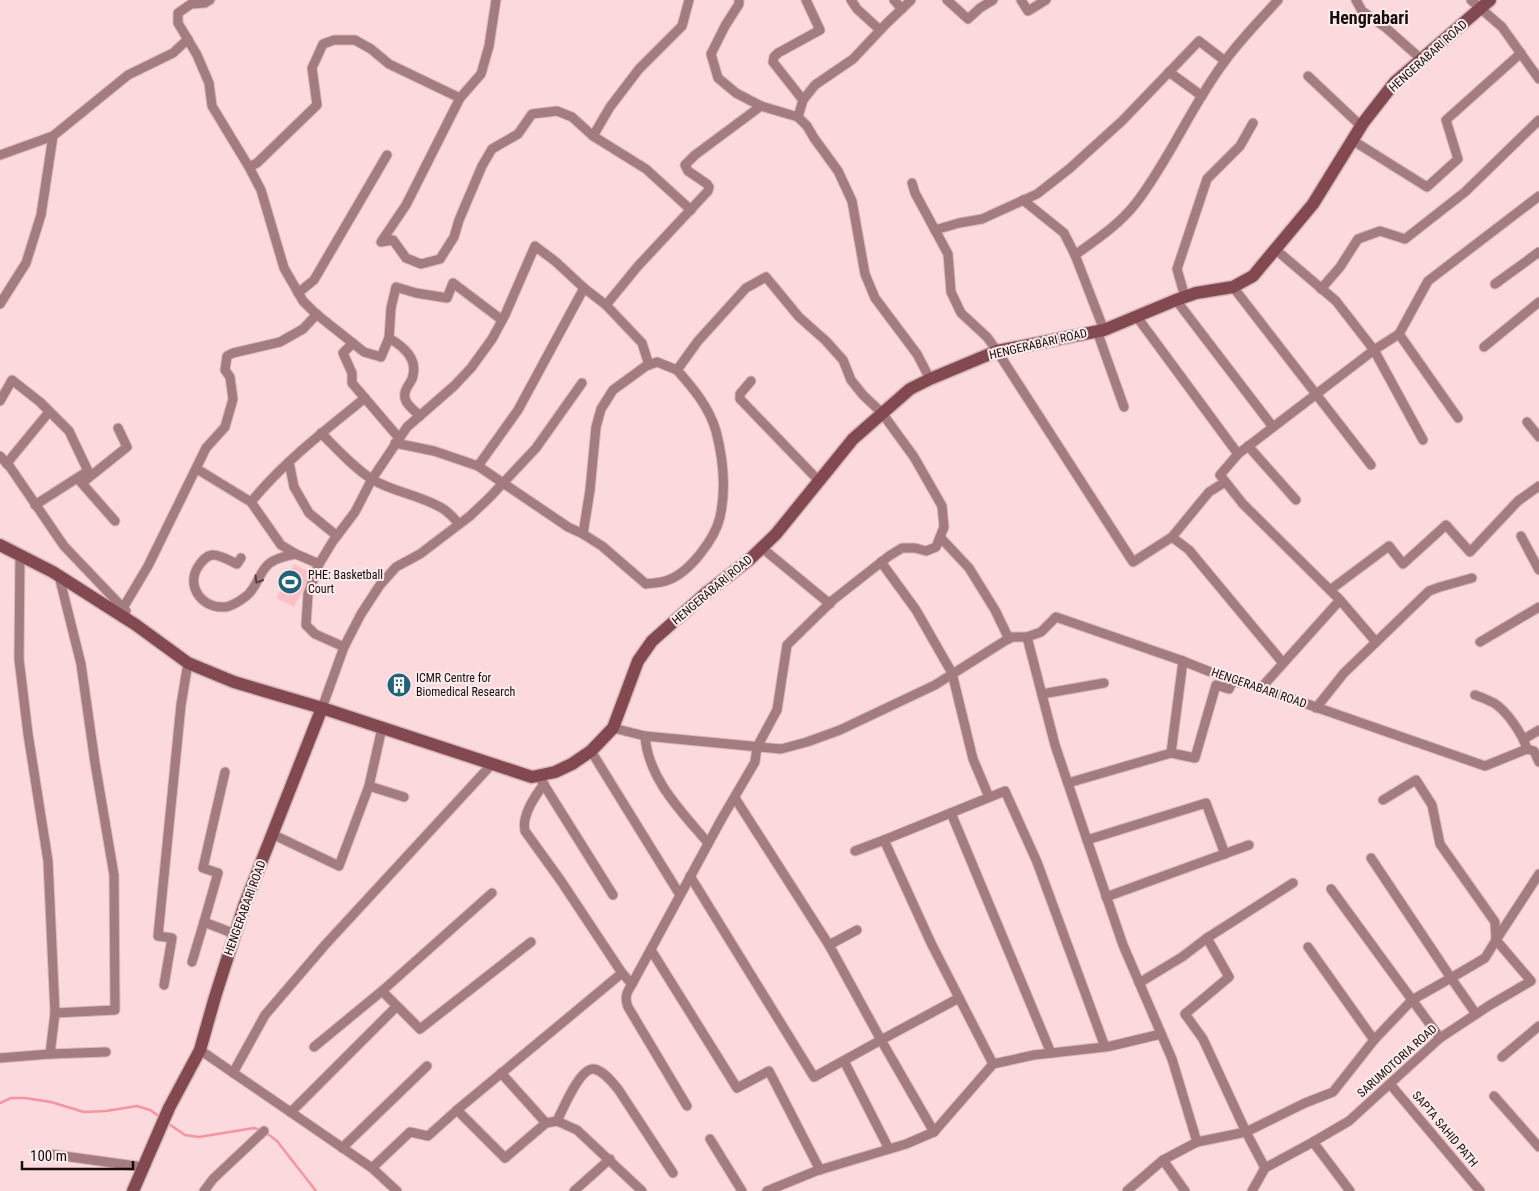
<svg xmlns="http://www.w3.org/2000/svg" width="1539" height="1191" font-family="'Roboto Condensed',sans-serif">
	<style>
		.green { fill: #fdc0c6 }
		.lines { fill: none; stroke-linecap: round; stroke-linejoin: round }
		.stream { stroke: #f495a1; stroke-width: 2.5 }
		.street-casing { stroke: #d7b8bb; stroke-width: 11 }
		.secondary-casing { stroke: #d7b8bb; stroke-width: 15 }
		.street { stroke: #a47b7f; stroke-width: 9 }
		.secondary { stroke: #834951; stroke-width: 12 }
		.oneway { stroke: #573d40 }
		.labels { text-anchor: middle; stroke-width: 4; stroke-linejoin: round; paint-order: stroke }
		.street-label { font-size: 12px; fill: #180b0c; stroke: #fcebec }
		.poi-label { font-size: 12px; fill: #180b0c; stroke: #fcebec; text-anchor: start }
		.district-label { font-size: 18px; font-weight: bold; fill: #180b0c; stroke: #fcebec }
	</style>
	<rect width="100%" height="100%" fill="#fbd9dc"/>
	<polygon class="green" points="294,564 312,573 294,607 276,598"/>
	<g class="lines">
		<g class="stream">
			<polyline points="0,1103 11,1098 25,1098 51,1102 84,1112 106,1111 137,1106 150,1110 160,1117"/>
			<polyline points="166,1122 185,1135 199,1137 254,1128 260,1130"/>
			<polyline points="265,1132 277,1141 316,1191"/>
		</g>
		<defs>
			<g id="street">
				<polyline points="210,0 205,3 191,4 178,13 178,23 197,55 209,83 212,106 249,167 257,163 317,105 312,68 323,44 334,40 355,40 371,49 389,64 460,98 406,205 381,242 393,240 406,258 421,264 440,259 454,237 459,220 482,166 492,149 518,134 532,114 557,111 572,117 593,136 610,107 639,69 682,26 689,0"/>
				<polyline points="739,0 739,4 725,26 711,54 718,78 736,93 761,106 798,117"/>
				<polyline points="851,0 857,9 880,30"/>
				<polyline points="894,0 902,9"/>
				<polyline points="911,0 886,24 853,59 815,85 803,100 798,117 807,126 814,138 838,171 852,201 865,274 875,298 917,354 930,379"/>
				<polyline points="947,0 968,19 980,8 993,0"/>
				<polyline points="1021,0 1028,11 1046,0"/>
				<polyline points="1356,0 1362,11 1385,27 1421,59"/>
				<polyline points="1471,0 1502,27 1539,79"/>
				<polyline points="1169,72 1202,96"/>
				<polyline points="1308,76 1361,126"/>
				<polyline points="460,98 481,74 489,46 496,0"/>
				<polyline points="803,100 773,62 774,57 778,53 820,30 806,0"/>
				<polyline points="593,136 646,169 691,210"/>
				<polyline points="1352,140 1427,187 1458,159 1446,120 1521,53"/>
				<polyline points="0,155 53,136"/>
				<polyline points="249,167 261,190 284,268 303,301 315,313 364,352 381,357 389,338 391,308 396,287 416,293 447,298 453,283 502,320"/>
				<polyline points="912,183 915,193 948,254 951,292 961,313 987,337 997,351 1133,562 1172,537 1189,550 1283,663"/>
				<polyline points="1023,200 1064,233 1075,255 1104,330"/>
				<polyline points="935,230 959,223 982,219 1037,194 1069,169 1122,121 1199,41 1225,61"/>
				<polyline points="1275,249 1336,301 1374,350 1423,440"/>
				<path d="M 1075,255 C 1096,240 1120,224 1136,203 C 1170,159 1191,106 1225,61 C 1241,39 1260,20 1278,0"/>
				<polyline points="1495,284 1539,252"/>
				<polyline points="1233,287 1371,465"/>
				<polyline points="1321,289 1340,267 1358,239 1380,231 1405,239 1465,192 1539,120"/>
				<polyline points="298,293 314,280 387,155"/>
				<polyline points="1185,297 1177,269 1207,179 1240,146 1253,123"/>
				<polyline points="1176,300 1273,427"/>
				<polyline points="0,304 26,263 41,215 53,136 128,75 173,53 188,39"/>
				<polyline points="606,305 638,266 708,191 709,187 707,184 688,171 685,165 695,155 761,106"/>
				<polyline points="1137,317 1238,454 1220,475 1243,504 1340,600 1376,642"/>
				<polyline points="1097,331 1124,407"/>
				<polyline points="1399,334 1458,418"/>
				<path d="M 389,338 C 404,347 419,359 412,379 C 408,387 402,392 406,401 C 408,406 416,412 420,416"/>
				<polyline points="353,343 343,353 352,373 352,383 399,438"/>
				<polyline points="1484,347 1539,302"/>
				<polyline points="751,381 740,394 740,399 819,481"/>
				<polyline points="0,401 12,380 40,402 69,431 88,471 35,505"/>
				<polyline points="1527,422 1539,437"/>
				<path d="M 321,433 C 337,449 354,468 373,480 C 396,493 424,496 445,510 C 450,514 455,519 459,524"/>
				<polyline points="1248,446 1296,500"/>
				<polyline points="1238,454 1374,350 1399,334 1428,281 1539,196"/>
				<polyline points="0,456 10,467 64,546 126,611"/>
				<polyline points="289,462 294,487 309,513 337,536"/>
				<polyline points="7,464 12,457 49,412"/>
				<polyline points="478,466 518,410 584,288"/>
				<polyline points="197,469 251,502"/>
				<polyline points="79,480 115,521"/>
				<polyline points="82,483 127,447 118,428"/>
				<path d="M 583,534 L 602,546 L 646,584 C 653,583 661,583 668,580 C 689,573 715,539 720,517 C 726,490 723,458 716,431 C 709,407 693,388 677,370"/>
				<polyline points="1521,536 1539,570"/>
				<polyline points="940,537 969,568 995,610 1009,639"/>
				<polyline points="1172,537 1209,492 1225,482"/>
				<polyline points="762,548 830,604"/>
				<polyline points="20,555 19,659 28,734 48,861 55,1013 115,1010 114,875 95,763 81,664 59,576"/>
				<path d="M 241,558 L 237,564 C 230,561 220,554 212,555 C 206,556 203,560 200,564 C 184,584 201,609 225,607 C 229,607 233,604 236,603 C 241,600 248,596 251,591 C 258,583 261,569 270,563 C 278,557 287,556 296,554"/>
				<polyline points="881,562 916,610 952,673 973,759 989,797"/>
				<path d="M 319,564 L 296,554 L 281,545 L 251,502 C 284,462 324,431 365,398"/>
				<polyline points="1330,590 1389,546 1403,564 1446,525 1470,552 1518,501 1539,486"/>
				<polyline points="123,608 148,566 206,448 225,427 233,399 230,377 225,370 227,356 233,353 280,342 303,329 317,314"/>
				<polyline points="1027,637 1055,745 1085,834 1123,945 1172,1059 1197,1142 1163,1160 1185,1191"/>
				<polyline points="1480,642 1539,607"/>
				<polyline points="344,647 315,634 306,625 308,594 319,564 333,541 355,512 372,479 407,427 454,386 471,368 492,339 505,315 535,246 556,262 584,288 606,305 642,343 649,365"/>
				<polyline points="1261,688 1340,600"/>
				<polyline points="1042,694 1104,683"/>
				<path d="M 1475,695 C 1481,697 1488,700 1494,703 C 1507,711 1523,735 1527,749"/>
				<polyline points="322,708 344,647 361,614 380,585 396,567 420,554 470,516 489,498 536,448 582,383"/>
				<polyline points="1316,708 1344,673 1429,591 1440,587 1472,578"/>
				<polyline points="613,728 645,736 781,749 807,742 840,730 935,685 1011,637 1027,637 1041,632 1056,617 1183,661 1233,681 1261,688 1485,766 1527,749 1534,751 1539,762"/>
				<path d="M 645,736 C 648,779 682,812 708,843"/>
				<polyline points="1524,739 1539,730"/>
				<polyline points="591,751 680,895"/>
				<polyline points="1171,753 1195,758 1216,685 1229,689 1233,681"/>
				<polyline points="541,780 613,895"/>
				<polyline points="1068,783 1171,753 1183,661"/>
				<path d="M 544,784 C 535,796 521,816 525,831 L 561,881 L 622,973"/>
				<polyline points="369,786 404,797"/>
				<polyline points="735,798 829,945 881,1040 959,998"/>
				<polyline points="1383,800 1416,780 1432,805 1440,844 1495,922 1496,940 1485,958 1451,978 1476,1014"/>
				<polyline points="951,813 1051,1053"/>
				<polyline points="272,834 339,866 369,786 382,728"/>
				<polyline points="1087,840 1206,803 1225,854"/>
				<polyline points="855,851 884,840"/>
				<polyline points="1371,858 1451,978 1412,1000 1374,1040"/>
				<polyline points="690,876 814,1077 881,1040 934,1132"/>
				<polyline points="1331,889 1440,1038"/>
				<polyline points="1106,897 1249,845"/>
				<polyline points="204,922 218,873 203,868 225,772"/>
				<polyline points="829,945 857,930"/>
				<polyline points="1308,947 1374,1040 1333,1092 1305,1103 1246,1132 1265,1168 1313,1142"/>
				<polyline points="651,950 737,1088 769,1071 820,1170"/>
				<polyline points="192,962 204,922 235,934"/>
				<polyline points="1139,983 1182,957 1207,938"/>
				<path d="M 632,984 C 627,992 624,997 628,1007 L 687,1106"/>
				<polyline points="164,985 172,938 158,936 181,705 188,663"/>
				<polyline points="382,991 420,1029 531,942"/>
				<polyline points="314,1047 382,991 492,893"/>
				<polyline points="1105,1047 1037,862 1005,791 884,840 931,943 993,1064 1034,1055 1105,1047 1111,1046 1161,1034"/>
				<polyline points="200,1050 372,1168 397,1191"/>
				<polyline points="50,1054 55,1013"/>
				<polyline points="1502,1057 1539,1026"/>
				<polyline points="0,1058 50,1054 106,1052"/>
				<polyline points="844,1061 889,1149"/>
				<polyline points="233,1073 265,1015 325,945 492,764"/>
				<polyline points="501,1073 546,1123"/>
				<polyline points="1390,1084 1480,1191"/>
				<polyline points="1494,1096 1539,1147"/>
				<polyline points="457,1110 505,1158 546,1123 557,1121 577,1130 642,1191"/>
				<polyline points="291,1112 396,1007"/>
				<path d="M 557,1121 C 563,1109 580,1067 594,1069 C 604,1071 612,1082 618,1089 L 673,1173"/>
				<polyline points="710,1139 742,1191"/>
				<polyline points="1197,1142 1246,1132 1203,1039 1185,1014 1229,977 1207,938 1293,883"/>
				<polyline points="342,1148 427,1066"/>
				<polyline points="49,1154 143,1167"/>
				<polyline points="372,1168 410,1132 428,1136 457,1110 622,973 632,984 721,820 755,762 757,747 777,710 787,645 833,600 889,556 902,548 915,548 926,551 936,547 944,527 942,506 914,457 882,413 863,395 851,380 843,360 826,341 799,317 766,277 746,288 698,341 677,370 657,362 646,366 613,390 601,409 596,427 590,490 583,534 568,527 478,466 434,451 395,443"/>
				<polyline points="204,1191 213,1179 264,1131"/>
				<polyline points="574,1191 610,1159"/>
				<polyline points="767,1191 816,1171 906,1144 934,1132 993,1064"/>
				<polyline points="1127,1191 1163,1160"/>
				<polyline points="1252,1191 1265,1168"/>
				<polyline points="1350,1191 1313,1142 1349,1121 1440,1038 1490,1005 1531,981 1496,940 1539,874"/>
			</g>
			<g id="secondary">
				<polyline points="0,545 53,572 136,625 188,663 234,682 322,708 532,777 555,772 572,764 591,751 613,728 638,661 652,641 706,593 749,560 776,534 853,439 910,389 930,379 997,351 1104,330 1176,300 1196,293 1233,287 1253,276 1313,204 1363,123 1395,82 1490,0"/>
				<polyline points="133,1191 169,1108 200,1050 215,997 244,906 322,708"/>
			</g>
		</defs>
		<use href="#street" class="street-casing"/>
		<use href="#secondary" class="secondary-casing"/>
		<use href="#street" class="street"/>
		<use href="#secondary" class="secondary"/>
	</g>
	<defs><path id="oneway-chevron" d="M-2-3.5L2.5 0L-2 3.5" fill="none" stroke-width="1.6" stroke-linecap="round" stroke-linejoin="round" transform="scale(1.25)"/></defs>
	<use class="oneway" href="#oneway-chevron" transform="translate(258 580) rotate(121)"/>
	<defs>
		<symbol id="stadium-disc" viewBox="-11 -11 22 22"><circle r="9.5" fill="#226377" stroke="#fcebec"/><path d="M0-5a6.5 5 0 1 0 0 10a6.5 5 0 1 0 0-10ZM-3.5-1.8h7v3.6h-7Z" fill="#fff"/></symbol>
		<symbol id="building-disc" viewBox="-11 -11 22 22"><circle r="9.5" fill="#226377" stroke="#fcebec"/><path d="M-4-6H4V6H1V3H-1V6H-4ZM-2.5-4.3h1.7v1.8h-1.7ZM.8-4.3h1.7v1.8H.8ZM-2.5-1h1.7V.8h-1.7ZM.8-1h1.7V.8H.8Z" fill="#fff"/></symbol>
	</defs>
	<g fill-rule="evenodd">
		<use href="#stadium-disc" x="276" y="568" width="28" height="28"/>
		<use href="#building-disc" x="385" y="671" width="28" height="28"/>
	</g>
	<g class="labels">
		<g class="street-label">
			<text transform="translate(1428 56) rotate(-42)" y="4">HENGERABARI ROAD</text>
			<text transform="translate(1038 344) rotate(-13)" y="4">HENGERABARI ROAD</text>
			<text transform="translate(712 590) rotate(-40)" y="4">HENGERABARI ROAD</text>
			<text transform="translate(1259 688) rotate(19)" y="4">HENGERABARI ROAD</text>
			<text transform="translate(245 908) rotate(-70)" y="4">HENGERABARI ROAD</text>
			<text transform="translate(1397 1061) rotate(-42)" y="4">SARUMOTORIA ROAD</text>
			<text transform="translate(1445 1129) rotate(50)" y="4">SAPTA SAHID PATH</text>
		</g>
		<g class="poi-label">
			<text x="308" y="579">PHE: Basketball<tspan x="308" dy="14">Court</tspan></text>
			<text x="416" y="682">ICMR Centre for<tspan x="416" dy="14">Biomedical Research</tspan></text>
		</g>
		<g class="district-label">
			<text x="1369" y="24">Hengrabari</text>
		</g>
	</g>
	<path d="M22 1161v8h111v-8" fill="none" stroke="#180b0c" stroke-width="2.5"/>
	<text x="30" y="1161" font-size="15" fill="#180b0c" stroke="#fcebec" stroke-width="4" paint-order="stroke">100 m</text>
</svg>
